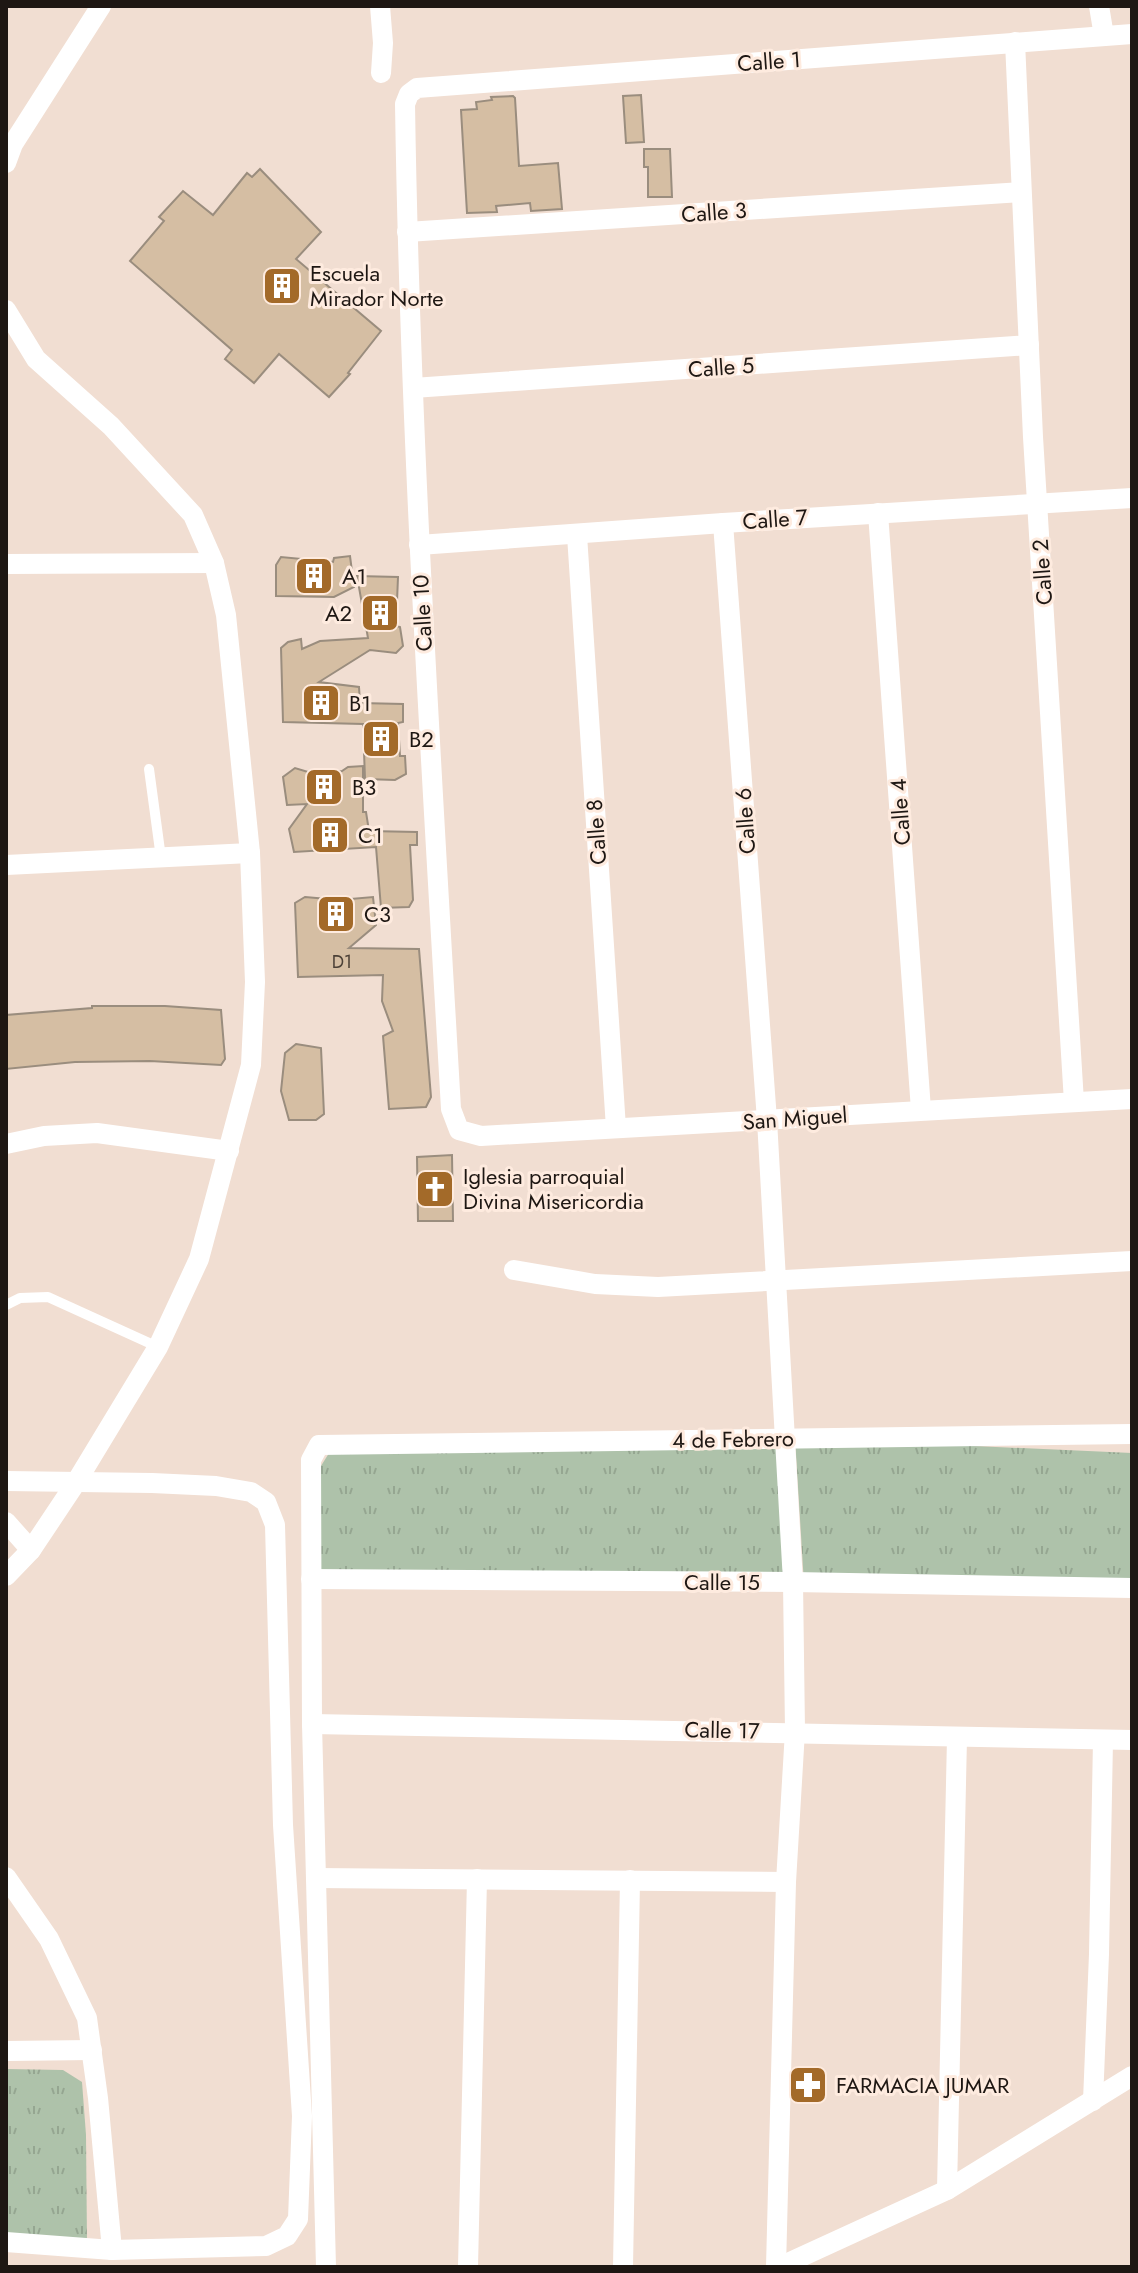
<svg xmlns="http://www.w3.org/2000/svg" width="1138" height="2273" font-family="Jost,sans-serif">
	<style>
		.grass { fill: url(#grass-tufts) }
		.building { fill: #d5bea3; stroke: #9a8d7e; stroke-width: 2 }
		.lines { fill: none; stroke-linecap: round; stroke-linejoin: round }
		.lane { stroke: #fff; stroke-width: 10 }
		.street { stroke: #fff; stroke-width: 20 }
		.labels { text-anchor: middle; stroke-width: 6; stroke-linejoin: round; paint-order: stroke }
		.number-label { font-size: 18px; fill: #4c4137 }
		.street-label { font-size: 22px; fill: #1e1713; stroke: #feebdf }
		.poi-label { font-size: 22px; fill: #1e1713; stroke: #feebdf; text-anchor: start }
	</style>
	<defs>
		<pattern id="grass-tufts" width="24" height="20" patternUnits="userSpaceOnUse" patternTransform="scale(2)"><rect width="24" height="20" fill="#aec2aa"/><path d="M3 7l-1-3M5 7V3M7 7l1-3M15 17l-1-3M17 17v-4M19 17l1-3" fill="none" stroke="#95a691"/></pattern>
	</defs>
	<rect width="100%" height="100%" fill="#f1ded2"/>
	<g class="grass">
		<polygon points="795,1438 1132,1453 1132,1588 804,1584"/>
		<polygon points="334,1445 787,1445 793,1582 319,1579 311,1482"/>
		<polygon points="6,2069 63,2070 82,2082 86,2135 87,2243 6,2236"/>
	</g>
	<g class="building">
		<polygon points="641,95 644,142 626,143 623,96"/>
		<polygon points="513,96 515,98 519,166 558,163 562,209 531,211 530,203 496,206 497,212 467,213 461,110 477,109 476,102 492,100 491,97"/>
		<polygon points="644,149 670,149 672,197 648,197 648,167 644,167"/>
		<polygon points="260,169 321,232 296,259 381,331 348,373 350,374 329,397 279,354 254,383 225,359 232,350 130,261 164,221 159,217 183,191 213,215 247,173 252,177"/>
		<polygon points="350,556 354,587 334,597 276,596 276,565 281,557 333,562 334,558"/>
		<polygon points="357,576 398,577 396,626 400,627 403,646 396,653 370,650 319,682 359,687 360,703 403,704 403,722 398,723 400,756 405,756 406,774 395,780 365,779 363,724 283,722 281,648 288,642 301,639 302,649 320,641 368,638"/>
		<polygon points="363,766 363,812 366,812 369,831 417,832 417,845 410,845 413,900 409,907 381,908 376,847 294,852 289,829 307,804 287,805 283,777 295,768 308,772 342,771 348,767"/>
		<polygon points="305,897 339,900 373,897 376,925 349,948 419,949 431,1097 426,1107 389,1109 383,1036 393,1031 382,1001 383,975 298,977 295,903"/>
		<polygon points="92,1006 165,1006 221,1010 225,1059 221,1065 150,1061 75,1062 6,1069 6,1015 92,1008"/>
		<polygon points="296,1044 321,1048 324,1114 316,1120 289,1120 281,1091 285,1053"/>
		<polygon points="452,1155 453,1221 418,1221 417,1157"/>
	</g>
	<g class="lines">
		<g class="lane">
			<polyline points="149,769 161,858"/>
			<polyline points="6,1305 20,1298 48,1297 158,1347"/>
		</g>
		<g class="street">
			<polyline points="380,6 383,43 381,73"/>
			<polyline points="1099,6 1104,36"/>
			<path d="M 1132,34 L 417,88 L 409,94 L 405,104 C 410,440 432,774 451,1109 L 459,1130 L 481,1136 L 1132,1099"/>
			<polyline points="1015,42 1033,437 1074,1102"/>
			<polyline points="6,163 13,144 101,6"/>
			<polyline points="407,232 1021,192"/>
			<polyline points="6,310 36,359 111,426 193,515 214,563 226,615 250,853 255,982 251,1065 199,1259 158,1347 75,1484 31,1550 6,1576"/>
			<polyline points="413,388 1029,345"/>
			<polyline points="878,513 921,1110"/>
			<polyline points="723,523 767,1120 793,1582 795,1731 786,1882 776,2267"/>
			<polyline points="577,535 616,1128"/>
			<polyline points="419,545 723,523 1132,498"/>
			<polyline points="6,564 214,563"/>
			<polyline points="6,865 250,853"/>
			<polyline points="6,1144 44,1136 97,1133 229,1151"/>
			<polyline points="514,1270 595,1284 658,1287 1132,1261"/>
			<polyline points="6,1481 152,1483 216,1486 251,1492 266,1502 275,1525 283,1825 302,2116 298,2219 287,2236 266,2246 112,2250 6,2242"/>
			<polyline points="6,1522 31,1550"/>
			<polyline points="311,1579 793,1582 1132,1588"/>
			<polyline points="312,1724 1132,1740"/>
			<polyline points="6,1877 49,1939 87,2018 98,2098 112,2250"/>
			<polyline points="317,1878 786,1882"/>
			<polyline points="6,2051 92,2050"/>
			<polyline points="1093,2101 1099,1954 1103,1740"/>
			<polyline points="947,2190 957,1738"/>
			<polyline points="326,2267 312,1724 311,1460 319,1445 1132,1434"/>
			<polyline points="468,2267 477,1879"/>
			<polyline points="623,2267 630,1880"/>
			<polyline points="779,2267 947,2190 1132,2076"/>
		</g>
	</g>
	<defs>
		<symbol id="building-square" viewBox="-11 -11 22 22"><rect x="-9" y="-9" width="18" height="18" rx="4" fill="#a36a29" stroke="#feebdf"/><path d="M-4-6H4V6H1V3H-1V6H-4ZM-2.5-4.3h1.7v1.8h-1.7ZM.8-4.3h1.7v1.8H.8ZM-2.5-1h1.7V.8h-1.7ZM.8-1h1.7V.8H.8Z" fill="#fff"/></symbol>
		<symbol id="church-square" viewBox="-11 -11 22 22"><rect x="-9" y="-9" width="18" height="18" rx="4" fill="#a36a29" stroke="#feebdf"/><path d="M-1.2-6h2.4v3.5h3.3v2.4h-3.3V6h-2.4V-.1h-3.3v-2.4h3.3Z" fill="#fff"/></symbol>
		<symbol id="pharmacy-square" viewBox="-11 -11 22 22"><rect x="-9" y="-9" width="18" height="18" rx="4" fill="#a36a29" stroke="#feebdf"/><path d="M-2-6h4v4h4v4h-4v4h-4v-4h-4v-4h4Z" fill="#fff"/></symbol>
	</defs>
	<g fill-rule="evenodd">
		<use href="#building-square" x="260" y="264" width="44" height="44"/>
		<use href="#building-square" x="292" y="554" width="44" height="44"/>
		<use href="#building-square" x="358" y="591" width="44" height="44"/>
		<use href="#building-square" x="299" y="681" width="44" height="44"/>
		<use href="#building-square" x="359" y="717" width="44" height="44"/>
		<use href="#building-square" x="302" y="765" width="44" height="44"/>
		<use href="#building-square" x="308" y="813" width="44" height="44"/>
		<use href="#building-square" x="314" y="892" width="44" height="44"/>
		<use href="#church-square" x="413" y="1167" width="44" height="44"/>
		<use href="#pharmacy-square" x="786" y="2063" width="44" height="44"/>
	</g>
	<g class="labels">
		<g class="number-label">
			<text x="342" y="968">D1</text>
		</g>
		<g class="street-label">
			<text transform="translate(769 61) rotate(-4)" y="8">Calle 1</text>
			<text transform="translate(714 212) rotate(-4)" y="8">Calle 3</text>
			<text transform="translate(721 367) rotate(-4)" y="8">Calle 5</text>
			<text transform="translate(775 519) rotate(-4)" y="8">Calle 7</text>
			<text transform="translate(1042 572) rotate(-94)" y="8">Calle 2</text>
			<text transform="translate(422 613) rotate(-93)" y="8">Calle 10</text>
			<text transform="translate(900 812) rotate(-94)" y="8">Calle 4</text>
			<text transform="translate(745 821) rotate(-94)" y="8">Calle 6</text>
			<text transform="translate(596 832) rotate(-94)" y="8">Calle 8</text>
			<text transform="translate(795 1118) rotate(-4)" y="8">San Miguel</text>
			<text transform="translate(733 1439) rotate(-1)" y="8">4 de Febrero</text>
			<text x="722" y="1590">Calle 15</text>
			<text transform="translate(722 1730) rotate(1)" y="8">Calle 17</text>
		</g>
		<g class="poi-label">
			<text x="310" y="281">Escuela<tspan x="310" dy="25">Mirador Norte</tspan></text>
			<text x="342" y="584">A1</text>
			<text x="352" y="621" text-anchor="end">A2</text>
			<text x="349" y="711">B1</text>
			<text x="409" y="747">B2</text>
			<text x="352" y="795">B3</text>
			<text x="358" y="843">C1</text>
			<text x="364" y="922">C3</text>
			<text x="463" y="1184">Iglesia parroquial<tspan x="463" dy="25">Divina Misericordia</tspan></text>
			<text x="836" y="2093">FARMACIA JUMAR</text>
		</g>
	</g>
	<rect width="1138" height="2273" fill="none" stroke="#1e1713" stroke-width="16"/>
</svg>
